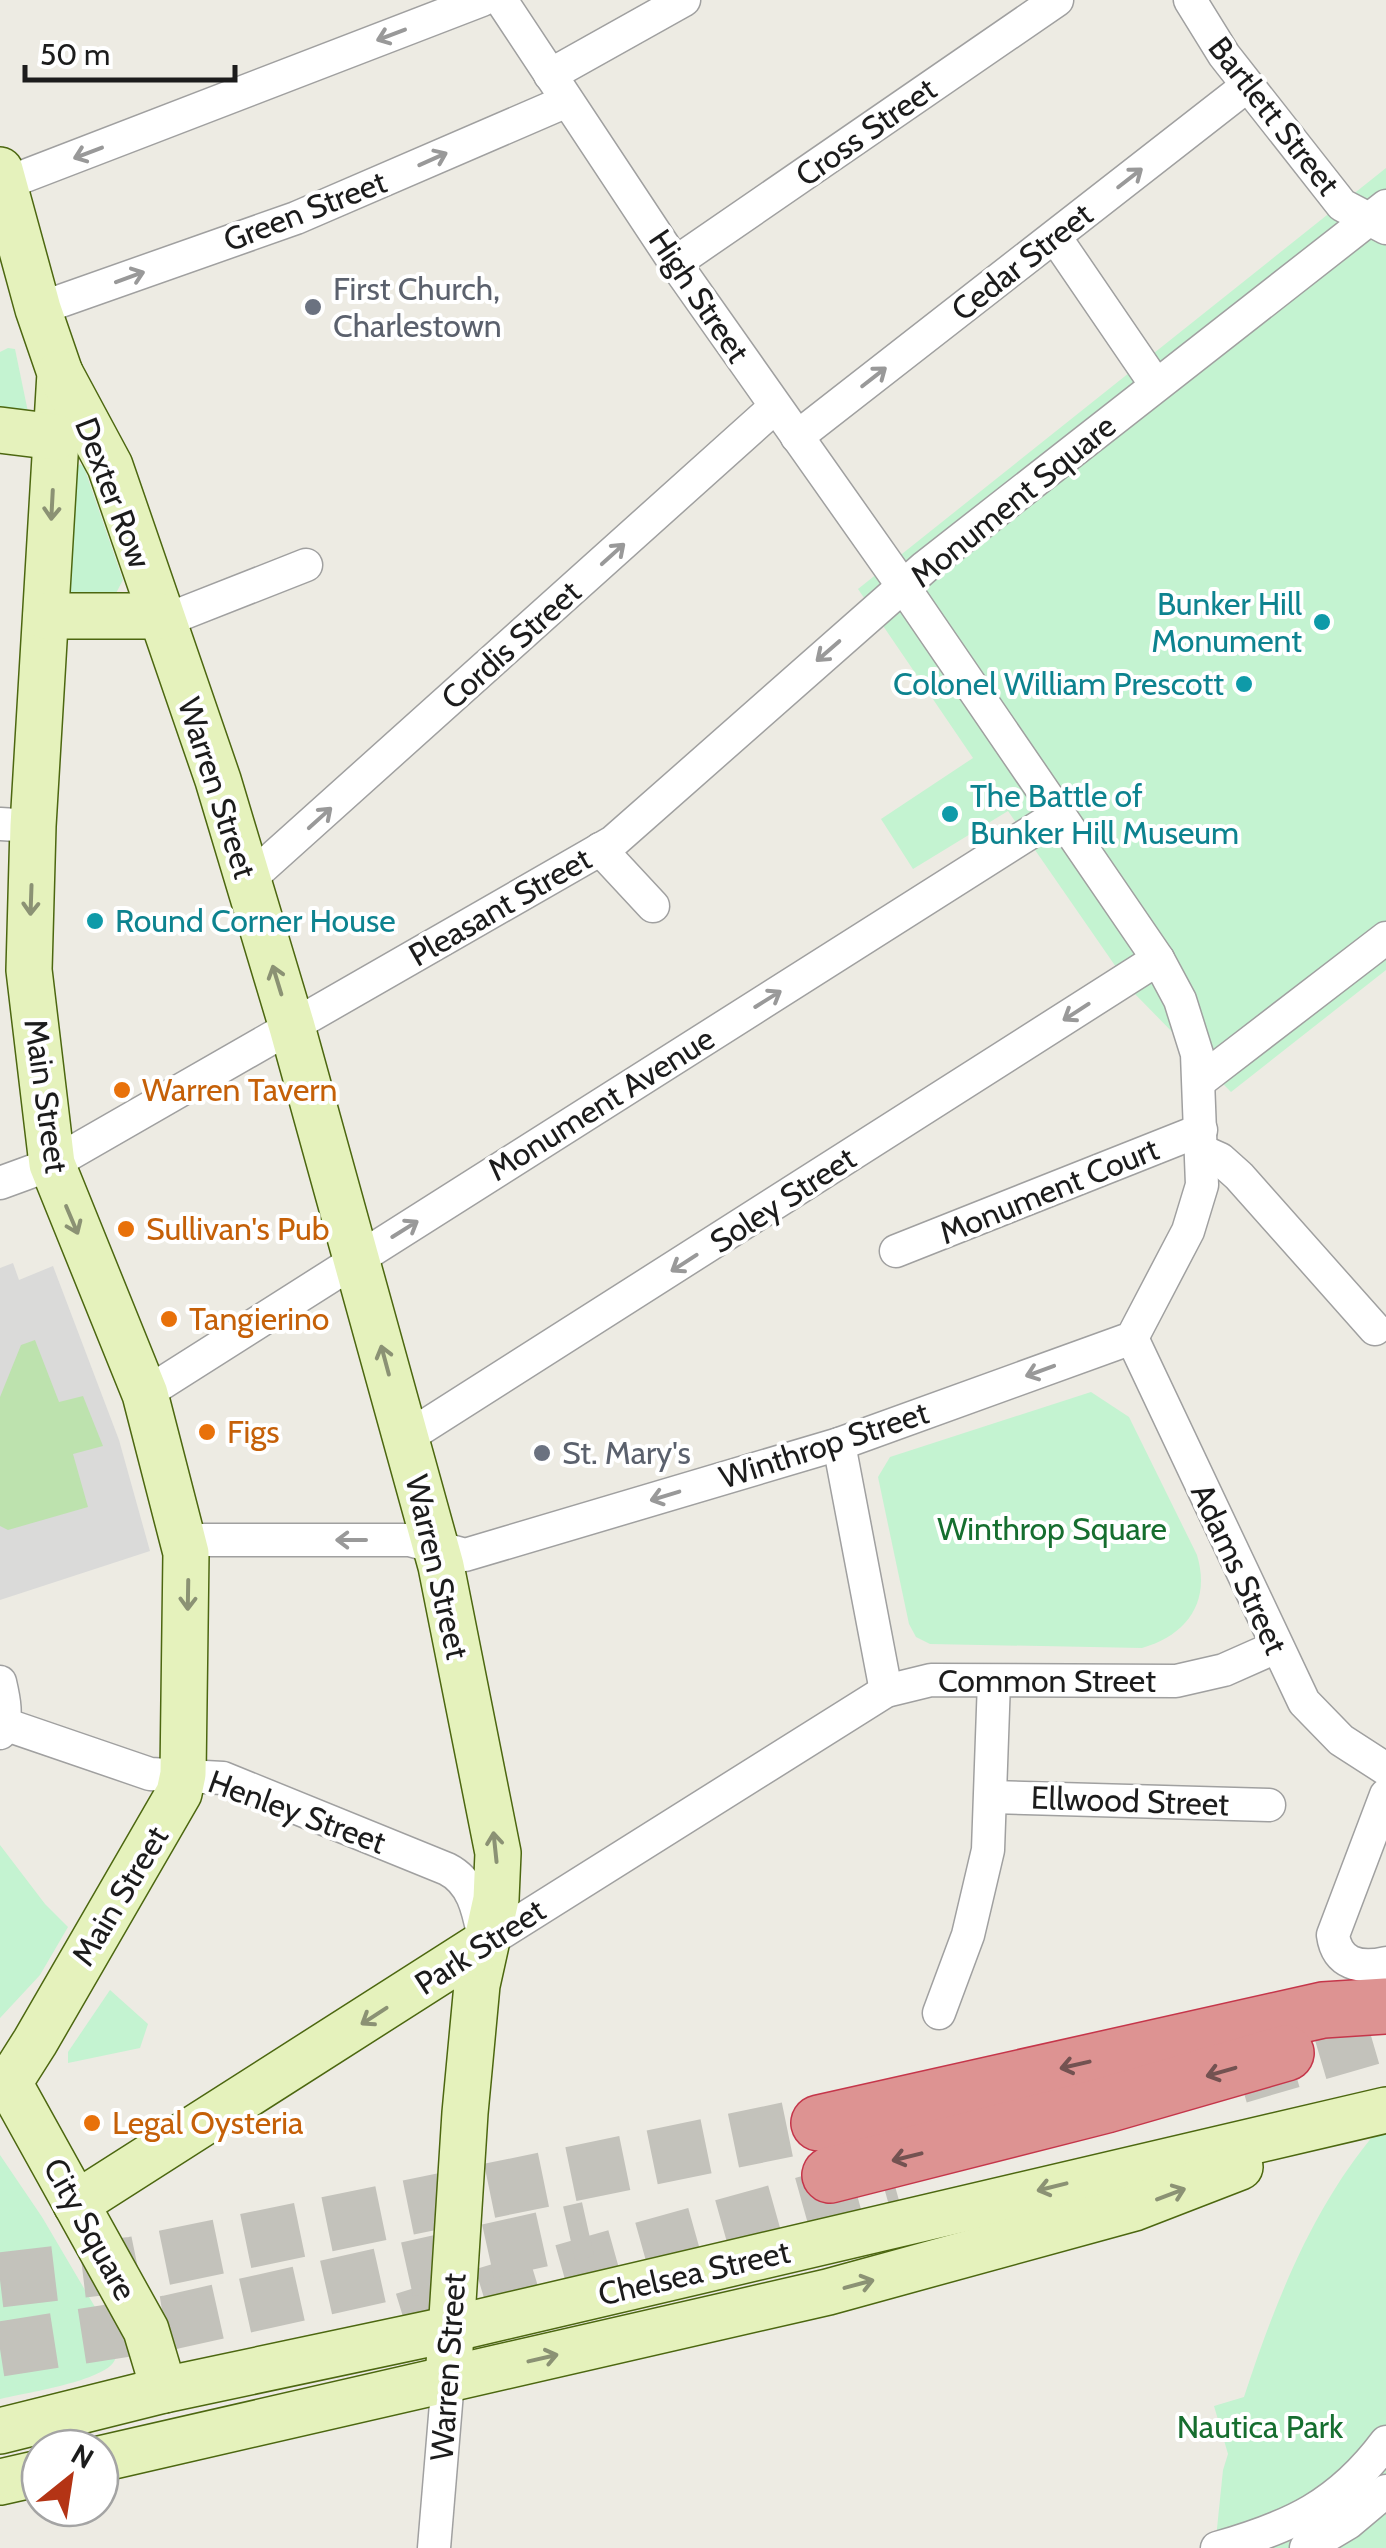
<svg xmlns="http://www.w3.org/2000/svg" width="1386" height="2548" font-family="Cabin,sans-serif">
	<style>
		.residential { fill: #dadad9 }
		.grass { fill: #bde2ae }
		.park { fill: #c4f3d1 }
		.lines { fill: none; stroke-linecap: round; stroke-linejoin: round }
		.highway-tunnel { stroke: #c3c2bb; stroke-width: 55; stroke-dasharray: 55 28; stroke-linecap: butt }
		.street-casing { stroke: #a0a0a0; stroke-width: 35 }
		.secondary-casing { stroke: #4c6710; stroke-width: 48 }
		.highway-casing { stroke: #c5364a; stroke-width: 58 }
		.street { stroke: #fff; stroke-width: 32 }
		.secondary { stroke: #e5f2bc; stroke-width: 45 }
		.highway { stroke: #dd9392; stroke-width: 55 }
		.oneway { stroke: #999 }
		.oneway2 { stroke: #8b9274 }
		.oneway3 { stroke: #735251 }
		.worship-dot { fill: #6b7280; stroke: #fff; stroke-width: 4 }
		.culture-dot { fill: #0f9aa8; stroke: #fff; stroke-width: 4 }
		.food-dot { fill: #e8710a; stroke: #fff; stroke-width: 4 }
		.labels { text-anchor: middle; stroke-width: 8; stroke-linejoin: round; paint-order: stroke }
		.street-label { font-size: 32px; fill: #1c1c1c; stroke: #fff }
		.worship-label { font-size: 32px; fill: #5b616d; stroke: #fff; text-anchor: start }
		.culture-label { font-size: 32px; fill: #0d838f; stroke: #fff; text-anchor: end }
		.food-label { font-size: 32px; fill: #c56008; stroke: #fff; text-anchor: start }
		.park-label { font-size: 32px; fill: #166e2f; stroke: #fff }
	</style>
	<rect width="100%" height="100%" fill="#edebe3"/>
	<polygon class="residential" points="13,1263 19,1280 53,1266 119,1440 150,1551 0,1600 0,1268"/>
	<polygon class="grass" points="35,1340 59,1402 83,1396 103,1446 73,1454 88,1507 8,1530 0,1526 0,1397 21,1345"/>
	<g class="park">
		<polygon points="1386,168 1386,970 1231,1092 1134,993 1008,811 913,869 881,819 973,758 858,589"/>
		<polygon points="8,348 15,349 28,412 0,415 0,352"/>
		<polygon points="80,464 84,467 123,580 115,595 71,594 68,590 76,469"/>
		<path d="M 1091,1392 L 1129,1417 L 1197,1555 C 1211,1602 1187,1635 1142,1648 L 930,1644 L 916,1637 L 909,1624 L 878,1477 L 890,1457 Z"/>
		<polygon points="0,1845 45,1904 68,1927 40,1975 0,2018"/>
		<polygon points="110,1990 148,2024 140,2048 68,2063 68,2052"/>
		<path d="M 1386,2121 L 1386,2548 L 1215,2548 L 1223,2470 L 1228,2454 L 1214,2406 L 1244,2397 C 1276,2299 1316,2198 1386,2121 Z"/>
		<path d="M 0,2155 L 42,2217 L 115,2341 C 116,2349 118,2356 113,2363 C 98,2382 25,2393 0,2399 Z"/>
	</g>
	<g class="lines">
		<g class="highway-tunnel">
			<polyline points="1239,2076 1386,2033"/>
			<polyline points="0,2280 134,2264 819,2123"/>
			<polyline points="404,2320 544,2277 893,2179"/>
			<polyline points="0,2349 167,2323 588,2229"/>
		</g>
		<defs>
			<g id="street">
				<polyline points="1190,0 1224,55 1342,205 1386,228"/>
				<polyline points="550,75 684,0"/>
				<polyline points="4,184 482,0"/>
				<polyline points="1055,237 1156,385"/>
				<polyline points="675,263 1057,0"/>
				<polyline points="38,309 296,218 567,101"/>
				<polyline points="797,437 1247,86"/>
				<polyline points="161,622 306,565"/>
				<polyline points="0,824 33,826"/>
				<polyline points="600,849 653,906"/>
				<polyline points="246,882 775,407"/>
				<polyline points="1200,1081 1386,938"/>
				<polyline points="1202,1151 1220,1159 1239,1176 1375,1329"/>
				<polyline points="0,1183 52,1164 613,842 925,567 1386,206"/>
				<polyline points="896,1251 1201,1130"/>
				<polyline points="1132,1338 1304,1702 1341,1740 1386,1769"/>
				<polyline points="145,1394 1058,815"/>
				<polyline points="406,1438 1158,959"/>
				<polyline points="839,1444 886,1691"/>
				<polyline points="183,1540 410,1540 465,1555 839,1444 1132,1338 1188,1231 1202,1185 1197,1054 1180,1000 1158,959 914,602 675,263 501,0"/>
				<path d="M 0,1682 C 4,1699 8,1717 0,1733"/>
				<path d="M 4,1724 L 150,1774 L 223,1778 L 447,1869 C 475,1883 479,1915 485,1943 L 886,1691 L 931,1680 L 1176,1681 L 1224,1670 L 1276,1647"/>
				<path d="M 1386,1795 L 1333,1935 C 1337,1964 1360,1969 1386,1963"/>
				<polyline points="991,1797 1269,1805"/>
				<polyline points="939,2013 968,1935 988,1850 994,1681"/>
				<polyline points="434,2548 448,2380"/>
				<path d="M 1217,2548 C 1291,2527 1339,2505 1386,2442"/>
				<polyline points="1306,2548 1348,2523 1386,2491"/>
			</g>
			<g id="secondary">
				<polyline points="0,170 38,309 60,373 33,826 29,970 52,1164 145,1394 186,1553 183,1774 179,1793 35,2042 9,2083 0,2090"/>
				<polyline points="60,373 110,466 218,780 292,1027 441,1566 498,1853 496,1899 477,1985 465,2113 448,2380"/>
				<polyline points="0,430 56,437"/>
				<polyline points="46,616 159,616"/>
				<polyline points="9,2083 146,2330 164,2390"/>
				<polyline points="76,2204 485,1943"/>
				<polyline points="0,2431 164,2390 451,2329 1386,2110"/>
				<polyline points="100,2459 828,2292 1134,2208 1240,2167"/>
				<polyline points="0,2482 40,2473"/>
			</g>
			<g id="highway">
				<polyline points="819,2123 1323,2010 1386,2006"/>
				<polyline points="830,2175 1106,2105 1286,2053"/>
			</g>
		</defs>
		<use href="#street" class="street-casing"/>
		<use href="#secondary" class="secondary-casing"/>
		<use href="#highway" class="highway-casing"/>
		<use href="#street" class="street"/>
		<use href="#secondary" class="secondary"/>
		<use href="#highway" class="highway"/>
	</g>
	<defs><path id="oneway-shaft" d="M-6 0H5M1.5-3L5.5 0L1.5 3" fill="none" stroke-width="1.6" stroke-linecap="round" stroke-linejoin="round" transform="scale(2.5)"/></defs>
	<g class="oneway">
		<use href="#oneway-shaft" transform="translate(391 35) rotate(159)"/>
		<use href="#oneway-shaft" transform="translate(88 153) rotate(159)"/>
		<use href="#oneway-shaft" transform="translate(433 159) rotate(-24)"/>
		<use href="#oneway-shaft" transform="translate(1130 178) rotate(-38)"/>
		<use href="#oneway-shaft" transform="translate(130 277) rotate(-20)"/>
		<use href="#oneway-shaft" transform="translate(874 377) rotate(-38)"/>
		<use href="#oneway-shaft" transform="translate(613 554) rotate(-42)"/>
		<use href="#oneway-shaft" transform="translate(828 651) rotate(139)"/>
		<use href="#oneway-shaft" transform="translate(320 818) rotate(-42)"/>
		<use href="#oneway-shaft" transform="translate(768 999) rotate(-32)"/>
		<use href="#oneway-shaft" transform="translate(1076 1012) rotate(147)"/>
		<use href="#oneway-shaft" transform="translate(405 1229) rotate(-32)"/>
		<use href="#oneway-shaft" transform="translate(684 1263) rotate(147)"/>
		<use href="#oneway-shaft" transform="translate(1040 1371) rotate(160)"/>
		<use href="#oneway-shaft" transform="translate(665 1496) rotate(163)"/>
		<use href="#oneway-shaft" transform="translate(351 1540) rotate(180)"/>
	</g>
	<g class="oneway2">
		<use href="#oneway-shaft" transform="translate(52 505) rotate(93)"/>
		<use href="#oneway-shaft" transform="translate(31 900) rotate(92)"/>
		<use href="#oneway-shaft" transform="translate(277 980) rotate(-107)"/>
		<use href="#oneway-shaft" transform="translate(72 1220) rotate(67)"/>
		<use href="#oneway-shaft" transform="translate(385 1360) rotate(-105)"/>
		<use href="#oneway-shaft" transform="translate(188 1595) rotate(91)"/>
		<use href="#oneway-shaft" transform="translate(495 1847) rotate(-96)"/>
		<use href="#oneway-shaft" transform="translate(374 2016) rotate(147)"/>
		<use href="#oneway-shaft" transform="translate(1052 2187) rotate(166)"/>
		<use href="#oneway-shaft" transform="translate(1171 2194) rotate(-21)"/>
		<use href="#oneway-shaft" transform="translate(859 2284) rotate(-15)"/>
		<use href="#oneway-shaft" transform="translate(543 2358) rotate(-13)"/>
	</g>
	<g class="oneway3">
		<use href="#oneway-shaft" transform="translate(1075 2065) rotate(167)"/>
		<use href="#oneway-shaft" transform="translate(1221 2072) rotate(164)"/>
		<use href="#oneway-shaft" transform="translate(907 2157) rotate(166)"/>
	</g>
	<g class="worship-dot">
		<circle cx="313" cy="307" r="10"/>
		<circle cx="542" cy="1453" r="10"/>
	</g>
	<g class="culture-dot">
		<circle cx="1322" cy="622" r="10"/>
		<circle cx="1244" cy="684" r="10"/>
		<circle cx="950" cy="814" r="10"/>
		<circle cx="95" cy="921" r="10"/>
	</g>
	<g class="food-dot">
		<circle cx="122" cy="1090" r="10"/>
		<circle cx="126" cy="1229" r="10"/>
		<circle cx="169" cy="1319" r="10"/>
		<circle cx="207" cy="1432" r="10"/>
		<circle cx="92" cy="2123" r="10"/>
	</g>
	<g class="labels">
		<g class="street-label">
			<text transform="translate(1274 116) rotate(52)" y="11">Bartlett Street</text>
			<text transform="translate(866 132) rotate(-35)" y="11">Cross Street</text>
			<text transform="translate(305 211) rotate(-21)" y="11">Green Street</text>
			<text transform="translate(1022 262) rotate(-38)" y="11">Cedar Street</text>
			<text transform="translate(699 296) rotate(56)" y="11">High Street</text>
			<text transform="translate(113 493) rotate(69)" y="11">Dexter Row</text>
			<text transform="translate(1013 501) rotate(-39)" y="11">Monument Square</text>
			<text transform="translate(511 645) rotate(-42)" y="11">Cordis Street</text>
			<text transform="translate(217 788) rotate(72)" y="11">Warren Street</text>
			<text transform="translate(500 907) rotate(-30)" y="11">Pleasant Street</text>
			<text transform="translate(46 1096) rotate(82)" y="11">Main Street</text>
			<text transform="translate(601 1104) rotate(-32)" y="11">Monument Avenue</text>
			<text transform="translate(1049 1191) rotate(-22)" y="11">Monument Court</text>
			<text transform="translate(783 1200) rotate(-33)" y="11">Soley Street</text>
			<text transform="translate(824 1445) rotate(-18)" y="11">Winthrop Street</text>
			<text transform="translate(437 1567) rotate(77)" y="11">Warren Street</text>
			<text transform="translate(1239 1569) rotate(65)" y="11">Adams Street</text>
			<text x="1047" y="1692">Common Street</text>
			<text transform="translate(1130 1801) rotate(2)" y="11">Ellwood Street</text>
			<text transform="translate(297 1812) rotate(20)" y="11">Henley Street</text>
			<text transform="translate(120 1896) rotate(-59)" y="11">Main Street</text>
			<text transform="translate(480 1947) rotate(-33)" y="11">Park Street</text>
			<text transform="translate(90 2229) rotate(61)" y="11">City Square</text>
			<text transform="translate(694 2273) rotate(-13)" y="11">Chelsea Street</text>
			<text transform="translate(448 2367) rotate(-86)" y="11">Warren Street</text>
		</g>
		<g class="worship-label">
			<text x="333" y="300">First Church,<tspan x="333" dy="37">Charlestown</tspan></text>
			<text x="562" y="1464">St. Mary's</text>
		</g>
		<g class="culture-label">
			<text x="1302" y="615">Bunker Hill<tspan x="1302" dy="37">Monument</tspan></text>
			<text x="1224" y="695">Colonel William Prescott</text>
			<text x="970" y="807" text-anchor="start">The Battle of<tspan x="970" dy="37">Bunker Hill Museum</tspan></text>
			<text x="115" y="932" text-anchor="start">Round Corner House</text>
		</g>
		<g class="food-label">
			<text x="142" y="1101">Warren Tavern</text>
			<text x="146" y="1240">Sullivan's Pub</text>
			<text x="189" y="1330">Tangierino</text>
			<text x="227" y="1443">Figs</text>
			<text x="112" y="2134">Legal Oysteria</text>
		</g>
		<g class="park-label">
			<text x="1052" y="1540">Winthrop Square</text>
			<text x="1260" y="2438">Nautica Park</text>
		</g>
	</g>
	<g transform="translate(70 2478) rotate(30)"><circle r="48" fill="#ffffff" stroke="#a4a4a4" stroke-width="2.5"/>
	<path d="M0-8L18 38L0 25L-18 38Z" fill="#b43415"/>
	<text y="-15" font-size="28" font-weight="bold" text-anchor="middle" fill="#1c1c1c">N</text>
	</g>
	<path d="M25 65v15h210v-15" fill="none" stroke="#1c1c1c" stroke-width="5"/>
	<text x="40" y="65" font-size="30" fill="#1c1c1c" stroke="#ffffff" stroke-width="8" paint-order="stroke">50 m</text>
</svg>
